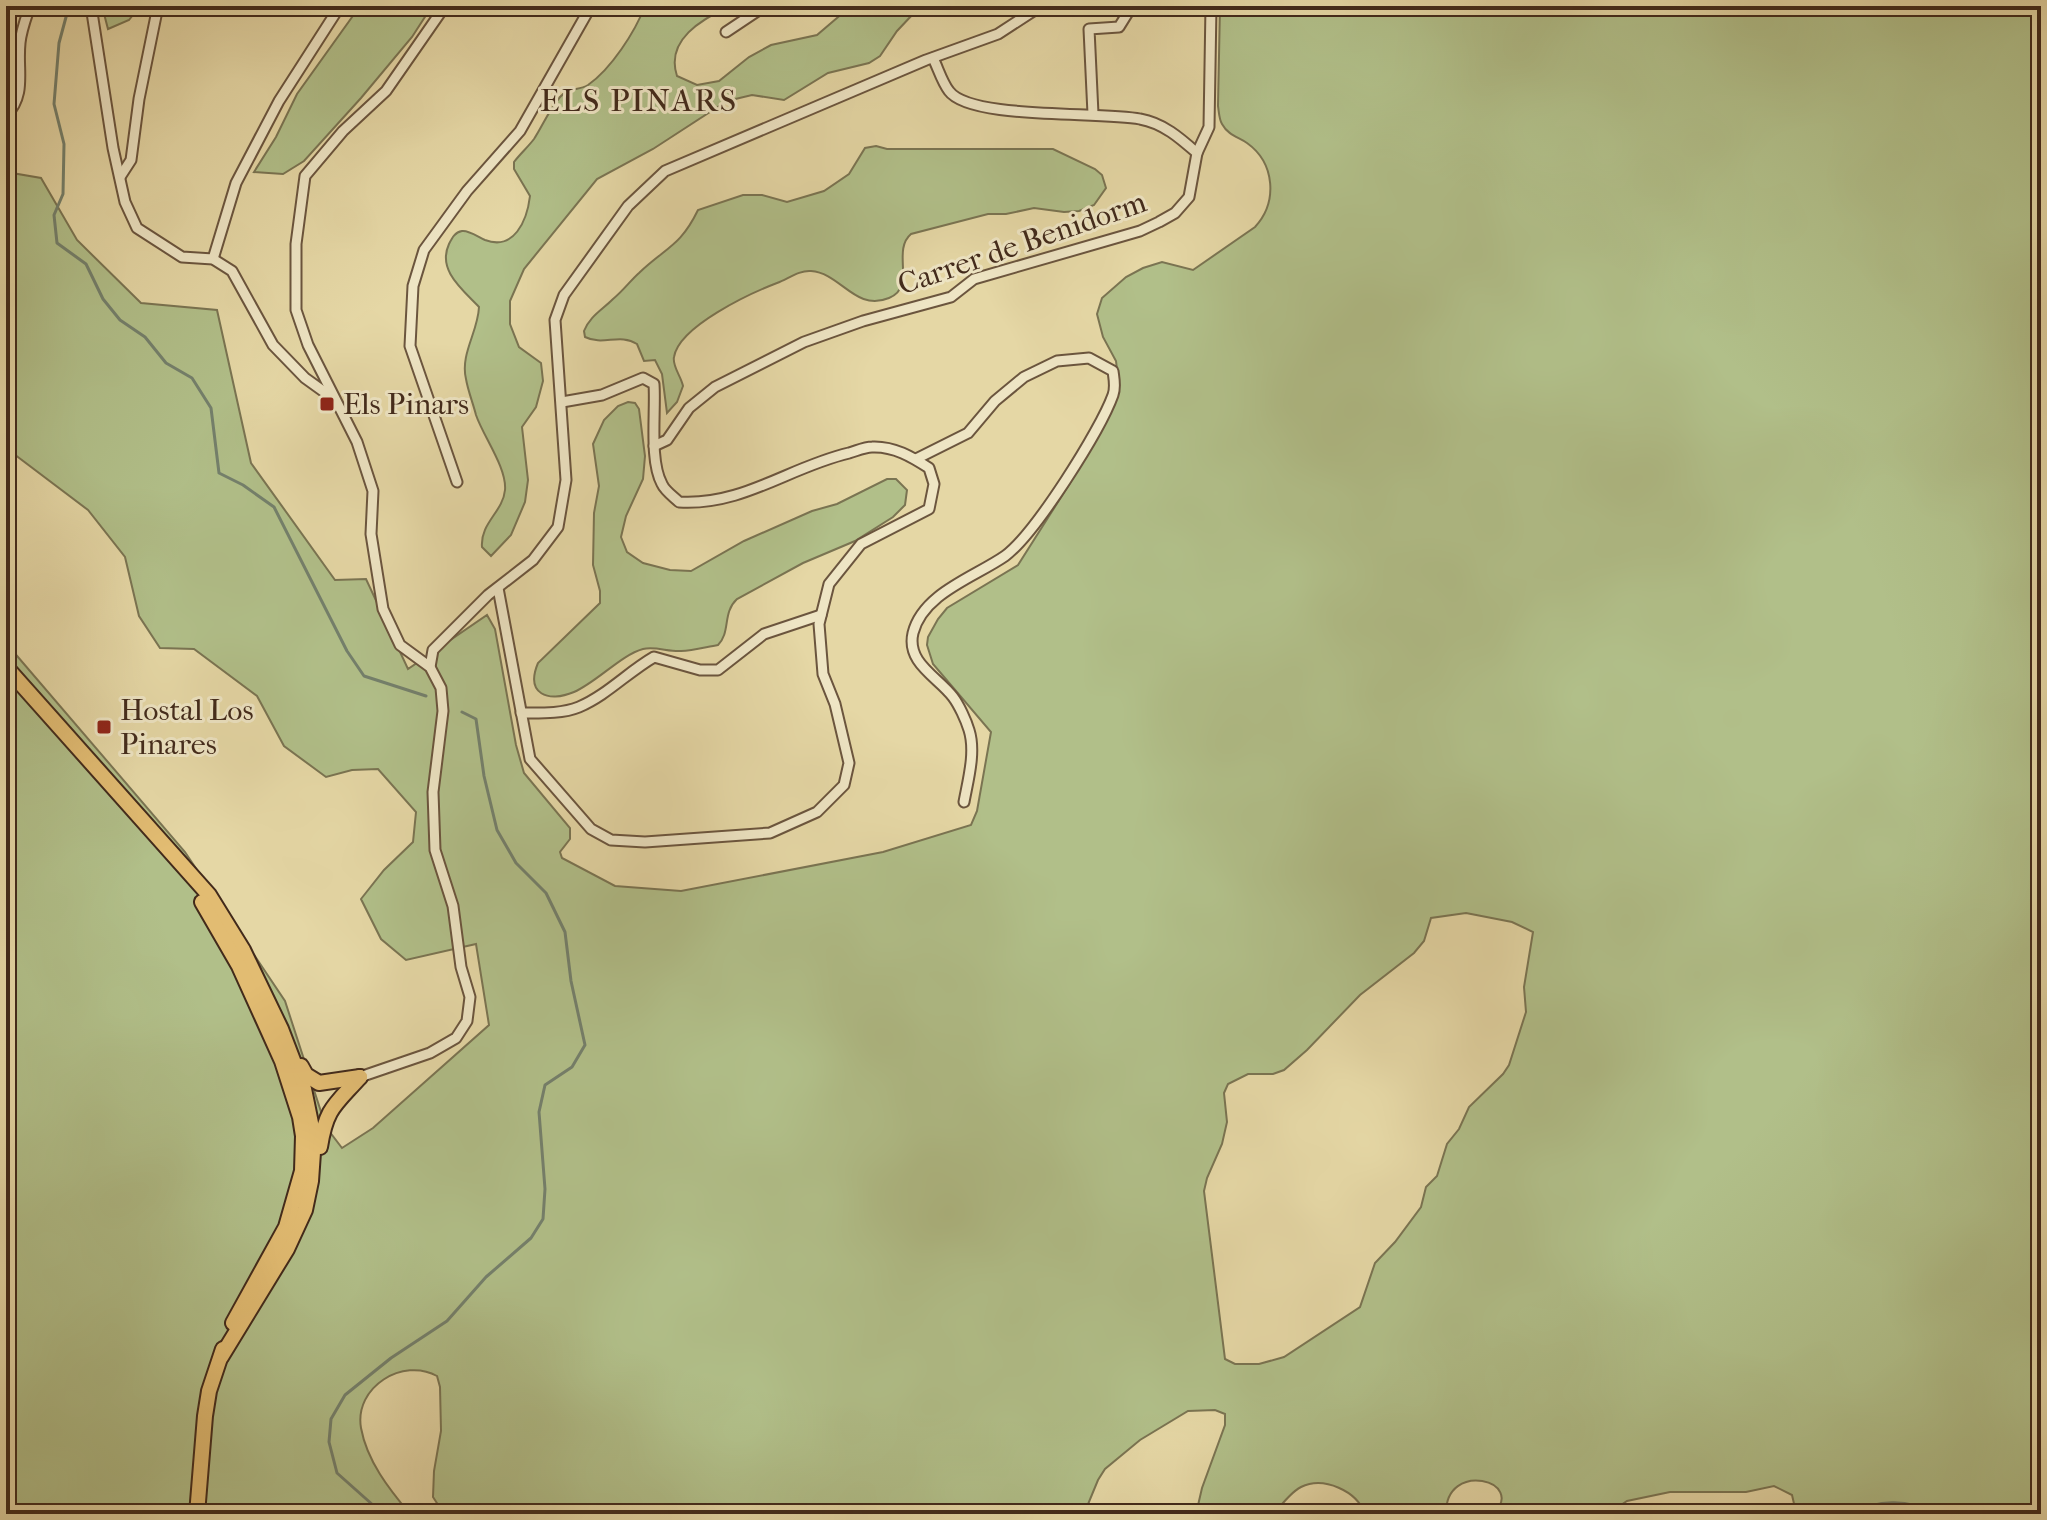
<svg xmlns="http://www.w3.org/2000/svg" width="2047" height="1520" font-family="'IM FELL French Canon',serif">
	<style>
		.green { fill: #b1bf89; stroke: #7a7452; stroke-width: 2; fill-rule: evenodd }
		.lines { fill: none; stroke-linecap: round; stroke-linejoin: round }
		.stream { stroke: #74806c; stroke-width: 3 }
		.minor-casing { stroke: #6b553e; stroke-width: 13 }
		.primary-casing { stroke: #422a1b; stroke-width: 18 }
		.minor { stroke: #eee5c4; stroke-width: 9 }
		.primary { stroke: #e2bc72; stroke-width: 14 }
		.poi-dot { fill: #8f2418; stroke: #eee5c4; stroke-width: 3 }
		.labels { text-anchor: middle; stroke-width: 6; stroke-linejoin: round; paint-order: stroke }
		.street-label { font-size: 30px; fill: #422a1b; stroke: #eee5c4 }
		.poi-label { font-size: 30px; fill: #422a1b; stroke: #eee5c4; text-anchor: start }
		.neighbourhood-label { font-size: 32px; letter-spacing: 2px; fill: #422a1b; stroke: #eee5c4 }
	</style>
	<rect width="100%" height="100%" fill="#e5d7a5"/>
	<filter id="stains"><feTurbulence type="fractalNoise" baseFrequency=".0025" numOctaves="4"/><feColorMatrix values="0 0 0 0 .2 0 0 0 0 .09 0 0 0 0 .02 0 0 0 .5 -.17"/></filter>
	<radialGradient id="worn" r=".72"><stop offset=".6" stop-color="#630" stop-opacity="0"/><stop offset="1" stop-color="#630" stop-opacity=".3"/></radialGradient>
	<g class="green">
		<polygon points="102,6 136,6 136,11 129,20 108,29"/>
		<polygon points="360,6 432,6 412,37 361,98 304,161 283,174 254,172 276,137 297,94"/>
		<path d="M 645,6 L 730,6 C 702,19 665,40 677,76 L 697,85 L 719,81 L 749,57 L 771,45 L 817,35 L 851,6 L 939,6 L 914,13 L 897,31 L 880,56 L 869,63 L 828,73 L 784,100 L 752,95 L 727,101 L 653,149 L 597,179 L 524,269 L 510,301 L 510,324 L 519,347 L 541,363 L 543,381 L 536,407 L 522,427 L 528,480 L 525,502 L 511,535 L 491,556 L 482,547 C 480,523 503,512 505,490 C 507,468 483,436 476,415 C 473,403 468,391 466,379 C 460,354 478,332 479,307 C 462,289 437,270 449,244 C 452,238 455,232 462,231 C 469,230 478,237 485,240 C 514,251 527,221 530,196 L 514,169 L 514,162 C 520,154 528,147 534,139 C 543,125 549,110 560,97 C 569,87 578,91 588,85 C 611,69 635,32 645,6 Z"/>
		<path d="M 1220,6 L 2041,6 L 2041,1514 L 1793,1514 L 1795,1508 L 1792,1495 L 1774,1486 L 1746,1492 L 1670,1492 L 1627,1501 L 1608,1514 L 1493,1514 C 1528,1481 1445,1459 1446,1514 L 1365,1514 C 1357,1491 1324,1476 1301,1487 C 1291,1492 1281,1505 1274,1514 L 1196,1514 L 1202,1488 L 1225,1425 L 1225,1414 L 1215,1410 L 1188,1411 L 1140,1440 L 1105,1469 L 1098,1480 L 1084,1514 L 444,1514 L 433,1497 L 434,1471 L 441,1431 L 440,1387 L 437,1376 C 403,1357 354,1387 361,1428 C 367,1461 389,1489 410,1514 L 6,1514 L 6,643 L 185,852 L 285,1001 L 326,1127 L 342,1148 L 373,1128 L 489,1025 L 476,944 L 406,960 L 381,939 L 361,899 L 384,870 L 413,842 L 416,812 L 378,769 L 352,770 L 326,777 L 284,746 L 257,696 L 194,649 L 160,648 L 139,616 L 125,557 L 88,510 L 6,448 L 6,172 L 41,178 L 77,240 L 141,303 L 217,310 L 251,463 L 335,580 L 366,579 L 408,669 L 487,615 L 495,629 L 516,745 L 524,773 L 570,828 L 570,839 L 560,852 L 562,858 L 615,886 L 681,891 L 883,852 L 971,825 L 977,811 L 991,732 L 933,664 L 927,645 L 928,637 L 938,619 L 947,608 L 1018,565 L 1070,483 L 1119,386 L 1116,361 L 1103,337 L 1097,314 L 1102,298 L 1126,277 L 1143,268 L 1162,262 L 1193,270 L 1255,227 C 1278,202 1275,163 1247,143 C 1238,137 1228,135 1222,124 C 1219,119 1219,112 1218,106 ZM 1466,913 L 1512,922 L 1533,932 L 1524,987 L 1526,1012 L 1509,1065 L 1503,1074 L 1469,1107 L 1459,1129 L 1447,1144 L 1437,1176 L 1426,1187 L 1421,1207 L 1395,1242 L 1375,1263 L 1360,1307 L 1284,1357 L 1259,1364 L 1235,1364 L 1225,1359 L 1204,1191 L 1207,1178 L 1222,1144 L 1227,1122 L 1224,1093 L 1228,1084 L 1248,1074 L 1273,1074 L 1284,1070 L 1307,1050 L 1360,995 L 1414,953 L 1424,941 L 1431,918 Z"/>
		<path d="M 876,146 L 887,149 L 1053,149 L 1095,169 L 1102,175 L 1106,188 L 1094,205 L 1079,211 L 1064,212 L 1034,208 L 1006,214 L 988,214 L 911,234 C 891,251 917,287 889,298 C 855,312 841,273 811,271 C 799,270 788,279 777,283 C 751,293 679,326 674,357 C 672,366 681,376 683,386 L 677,402 L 667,413 L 662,374 L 655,360 L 644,361 L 637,344 C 620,333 603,346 585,337 L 584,331 C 590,316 602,310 613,299 C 623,291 630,281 639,273 C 666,247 680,247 698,210 L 743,195 L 762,195 L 787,202 L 824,191 L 849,174 L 865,148 Z"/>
		<path d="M 628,402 L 635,403 L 639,409 L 645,456 L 643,479 L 626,516 L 621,537 L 627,552 L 643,563 L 670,570 L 691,571 L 744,541 L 812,511 L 837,504 L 887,479 L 896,479 L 907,490 L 905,505 L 893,517 L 855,541 L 803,563 L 737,599 C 722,613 731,632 718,645 C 706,647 693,651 681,651 C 669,652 655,646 643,649 C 621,655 597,682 574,692 C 548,703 525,694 538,663 L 600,603 L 600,591 L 593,565 L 594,513 L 599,486 L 593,444 L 604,420 L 618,406 Z"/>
	</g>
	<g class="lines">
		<g class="stream">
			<polyline points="69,6 59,43 54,104 64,144 63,194 54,215 57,243 86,264 103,299 120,320 145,337 166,363 192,378 211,408 219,473 243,485 274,507 347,651 364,676 426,696"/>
			<polyline points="383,1514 337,1473 329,1442 331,1419 345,1395 391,1358 447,1321 486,1277 531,1238 543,1219 545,1189 539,1112 545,1085 572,1067 585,1045 571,981 565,932 546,893 516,863 497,830 484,776 476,719 462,712"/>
			<path d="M 1850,1514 C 1877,1500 1908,1498 1934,1514"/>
		</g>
		<defs>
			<g id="minor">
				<polyline points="91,6 113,148 125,202 137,228 182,257 213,259 232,271 273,345 305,378 330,396"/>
				<polyline points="726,32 765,6"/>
				<polyline points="1093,114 1089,29 1119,27 1132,6"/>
				<path d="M 6,116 C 27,94 17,71 20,43 C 21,31 26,18 30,6"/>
				<polyline points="1197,153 1209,127 1211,6"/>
				<polyline points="120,177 131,160 139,99 158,6"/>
				<polyline points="213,259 236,183 279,101 340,6"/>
				<path d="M 654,446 L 667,440 L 689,408 L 715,387 L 804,342 L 863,321 L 951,297 L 974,279 L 1140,231 L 1159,222 L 1175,213 L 1189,197 L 1197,153 C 1180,138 1163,123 1140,119 C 1101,111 970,120 949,91 C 942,82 938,68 933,58"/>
				<path d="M 916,459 L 968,433 L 995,401 L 1024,377 L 1057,361 L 1089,358 L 1113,371 C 1114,379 1116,387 1113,395 C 1100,431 1035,534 1005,556 C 975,577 923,593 913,633 C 906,663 938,677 953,697 C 959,705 966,720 969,730 C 976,752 968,780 964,802"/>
				<polyline points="457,482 410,346 413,286 424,250 467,191 520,131 591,6"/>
				<path d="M 498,588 L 530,759 L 591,829 L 611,840 L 645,842 L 770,833 L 817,812 L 844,785 L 849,763 L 835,704 L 823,674 L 819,624 L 829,584 L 861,544 L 929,509 L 934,484 L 929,468 C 912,457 894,446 872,447 C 865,447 856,451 849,453 C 789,467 743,506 679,502 C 674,497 665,491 662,484 C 649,460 656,412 654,384 L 643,378 L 602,395 L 562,402"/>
				<polyline points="430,667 433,650 488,595 533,560 558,527 566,480 555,320 564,295 628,206 665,171 926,60 998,34 1041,6"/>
				<path d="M 521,713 C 540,713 562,714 579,707 C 607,695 628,672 654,657 L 700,670 L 718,670 L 764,634 L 821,615"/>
				<polyline points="360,1077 430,1053 456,1038 467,1021 470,997 461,967 453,906 435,850 433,792 443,711 441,688 430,667 400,645 383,609 371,534 373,491 357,442 308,345 296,310 296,244 305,176 343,131 386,91 445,6"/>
			</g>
			<g id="primary">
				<polyline points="6,667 209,895 243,950 281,1029 304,1089 314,1138 311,1181 305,1210 287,1249 221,1357"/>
				<polyline points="202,902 239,966 282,1061 300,1117 303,1136 302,1171 286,1227 233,1323"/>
				<polyline points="301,1066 306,1075 319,1083 360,1077"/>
				<path d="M 320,1147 C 326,1108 335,1105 360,1077"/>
				<polyline points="197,1514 205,1416 209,1391 223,1349"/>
			</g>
		</defs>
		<use href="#minor" class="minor-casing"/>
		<use href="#primary" class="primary-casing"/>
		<use href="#minor" class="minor"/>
		<use href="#primary" class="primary"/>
	</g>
	<g class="poi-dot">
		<rect x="319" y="396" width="16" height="16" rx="4"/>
		<rect x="96" y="719" width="16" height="16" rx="4"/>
	</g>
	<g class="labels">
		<g class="street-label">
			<text transform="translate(1022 243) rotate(-19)" y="10">Carrer de Benidorm</text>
		</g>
		<g class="poi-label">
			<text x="343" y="414">Els Pinars</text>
			<text x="120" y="720">Hostal Los<tspan x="120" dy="34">Pinares</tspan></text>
		</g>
		<g class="neighbourhood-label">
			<text x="639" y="111">ELS PINARS</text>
		</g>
	</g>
	<rect width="2047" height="1520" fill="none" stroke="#e5d7a5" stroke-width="32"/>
	<rect x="8" y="8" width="2031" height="1504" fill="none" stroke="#422a1b" stroke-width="4"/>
	<rect x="16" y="16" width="2015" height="1488" fill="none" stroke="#422a1b" stroke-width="2"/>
	<rect width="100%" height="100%" filter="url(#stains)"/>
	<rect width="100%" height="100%" fill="url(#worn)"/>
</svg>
